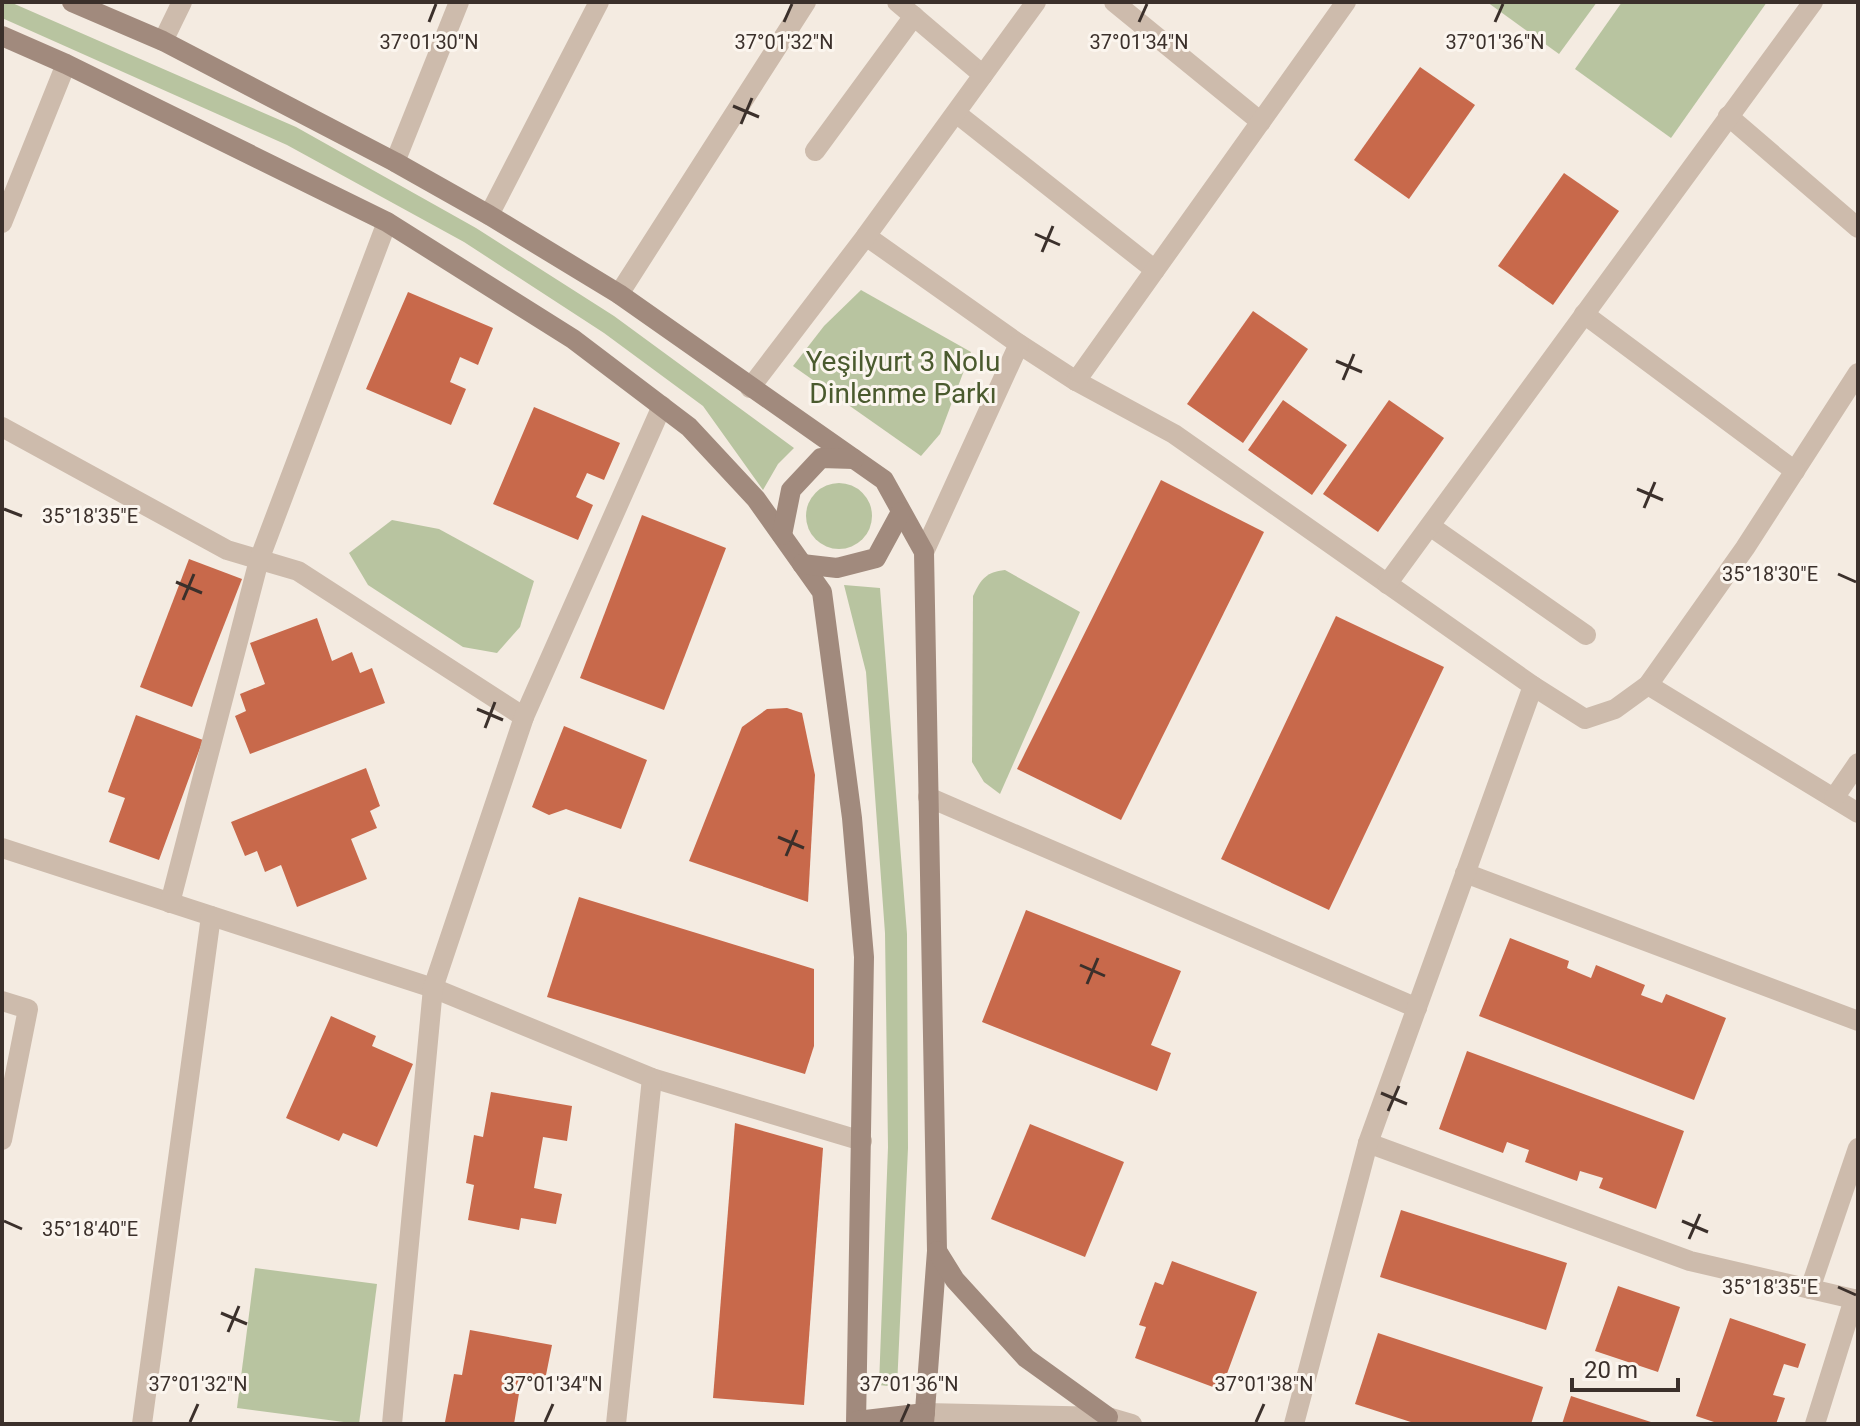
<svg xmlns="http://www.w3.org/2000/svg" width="1860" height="1426" font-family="Roboto,sans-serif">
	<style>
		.green { fill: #b8c4a0 }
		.building { fill: #c8694b }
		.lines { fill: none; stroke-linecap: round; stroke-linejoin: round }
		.street { stroke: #cdbbac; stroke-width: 20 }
		.secondary { stroke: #a18a7d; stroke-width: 20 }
		.ticks { fill: none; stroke: #3b302b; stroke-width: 3 }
		.labels { text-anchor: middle; stroke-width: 6; stroke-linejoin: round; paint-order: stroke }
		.park-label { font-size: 28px; fill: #4a5a2e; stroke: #fbf5ee }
		.ticks-label { font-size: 20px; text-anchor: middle; fill: #3b302b; stroke: #fbf5ee; stroke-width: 6; stroke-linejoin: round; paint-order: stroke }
	</style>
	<rect width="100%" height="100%" fill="#f4ebe1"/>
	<g class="green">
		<polygon points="2,2 10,2 296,127 476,228 614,316 794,448 778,464 763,490 703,406 604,333 464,242 287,145 2,18"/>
		<polygon points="1487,2 1597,2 1559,54"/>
		<polygon points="1622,2 1767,2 1671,138 1575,69"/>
		<polygon points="861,290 971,352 940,434 921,456 793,366 824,326"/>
		<circle cx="839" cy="516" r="33"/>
		<polygon points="392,520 439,529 534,581 520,627 497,653 463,647 368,585 349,553"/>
		<path d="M 1005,570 L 1080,612 L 1000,794 L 984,782 L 972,762 L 973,596 C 981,579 986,572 1005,570 Z"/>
		<polygon points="844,585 880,588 907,934 908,1148 897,1387 879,1385 888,1147 885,933 866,672"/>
		<polygon points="255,1268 377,1284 359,1424 237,1408"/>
	</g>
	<g class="building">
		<polygon points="1420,67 1475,105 1409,199 1354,160"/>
		<polygon points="1564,173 1619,211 1553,305 1498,266"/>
		<polygon points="408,292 493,328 478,365 460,357 450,382 466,389 451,425 366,389"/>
		<polygon points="1253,311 1308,349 1243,443 1187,404"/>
		<polygon points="1283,400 1347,445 1312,495 1248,450"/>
		<polygon points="1389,400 1444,438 1378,532 1323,494"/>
		<polygon points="534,407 620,443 604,480 587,473 576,497 593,505 578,540 493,504"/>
		<polygon points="1161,480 1264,532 1121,820 1017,769"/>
		<polygon points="642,515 726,548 664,710 580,678"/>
		<polygon points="189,559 242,579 192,707 140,687"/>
		<polygon points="1336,616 1444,667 1329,910 1221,859"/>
		<polygon points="317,618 332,661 352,652 360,673 372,668 385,703 250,754 235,716 246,711 240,694 265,684 250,643"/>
		<polygon points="787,708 802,713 815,775 808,902 689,861 742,727 767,709"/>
		<polygon points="136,715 203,740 159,860 109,842 125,798 108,792"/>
		<polygon points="564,726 647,760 621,829 566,809 549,815 532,807"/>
		<polygon points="366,768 380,806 370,811 377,828 351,839 367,879 297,907 281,865 265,872 257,851 245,856 231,822"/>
		<polygon points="579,897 814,969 814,1046 805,1074 547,997"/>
		<polygon points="1026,910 1181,971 1151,1045 1171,1053 1157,1091 982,1022"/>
		<polygon points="1510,938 1569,961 1567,968 1591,978 1596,965 1645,985 1641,995 1662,1003 1666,994 1726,1018 1694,1100 1479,1016"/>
		<polygon points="331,1016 376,1036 372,1046 413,1064 377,1147 343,1133 339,1141 286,1118"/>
		<polygon points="1467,1051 1684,1131 1656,1209 1599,1188 1603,1178 1580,1171 1577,1181 1525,1162 1529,1150 1507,1142 1503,1153 1439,1129"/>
		<polygon points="491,1092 572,1106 567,1141 543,1137 534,1188 562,1194 556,1224 521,1218 519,1230 468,1220 474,1185 466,1183 474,1135 483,1137"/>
		<polygon points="735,1123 823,1148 804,1405 713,1398"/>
		<polygon points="1030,1124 1124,1162 1085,1257 991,1219"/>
		<polygon points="1401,1210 1567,1263 1546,1330 1380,1277"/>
		<polygon points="1172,1261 1257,1292 1221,1390 1135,1358 1146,1327 1139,1325 1155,1282 1163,1285"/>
		<polygon points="1618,1286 1680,1307 1658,1372 1595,1351"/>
		<polygon points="1730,1318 1806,1344 1798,1368 1784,1364 1773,1395 1785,1398 1776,1424 1720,1424 1696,1416"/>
		<polygon points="470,1330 552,1345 545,1380 522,1375 514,1424 453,1424 445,1422 454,1374 462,1375"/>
		<polygon points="1378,1333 1543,1387 1531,1424 1417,1424 1355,1404"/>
		<polygon points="1571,1396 1654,1423 1654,1424 1562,1424"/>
	</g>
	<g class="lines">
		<g class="street">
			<polyline points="897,2 983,75"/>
			<polyline points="1114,2 1261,122"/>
			<polyline points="163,41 182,2"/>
			<polyline points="956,113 1155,270"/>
			<polyline points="1728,116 1858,228"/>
			<polyline points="815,151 914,16"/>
			<polyline points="395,162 459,2"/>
			<polyline points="489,215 599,2"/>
			<polyline points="2,223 66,64"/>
			<polyline points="866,236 1019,344 1076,381 1174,434 1533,686 1585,719 1615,709 1648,685 1745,548 1858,373"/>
			<polyline points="619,294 806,2"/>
			<polyline points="1584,314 1795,471"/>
			<polyline points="1076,381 1346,2"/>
			<polyline points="750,388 866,236 1036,2"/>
			<polyline points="2,427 227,550 298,571 524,717"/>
			<polyline points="1430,526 1586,635"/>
			<polyline points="924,552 1019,344"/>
			<polyline points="1387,584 1813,2"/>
			<polyline points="1648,685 1858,813"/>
			<polyline points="928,797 1417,1008"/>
			<polyline points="1834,798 1858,763"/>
			<polyline points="2,848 433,988 652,1078 862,1141"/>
			<polyline points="1465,873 1858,1021"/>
			<polyline points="170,903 259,560 387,222"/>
			<polyline points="2,1001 28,1009 2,1140"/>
			<polyline points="1368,1143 1690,1261 1858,1300"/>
			<polyline points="1810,1289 1858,1148"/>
			<polyline points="925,1413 1108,1417 1132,1424"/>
			<polyline points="142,1424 211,916"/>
			<polyline points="392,1424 433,988 524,717 662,406"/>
			<polyline points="616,1424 652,1078"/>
			<polyline points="1294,1424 1368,1143 1533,686"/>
			<polyline points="1815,1424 1854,1299"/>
		</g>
		<g class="secondary">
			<polyline points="72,2 163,41 395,162 489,215 619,294 884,480 924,552 937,1251 924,1424"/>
			<polyline points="2,36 66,64 387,222 573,339 689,427 756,499 822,592 852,818 864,957 856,1424"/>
			<polyline points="782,535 791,490 821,458 854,459"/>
			<polyline points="802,564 837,568 876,558 901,512"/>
			<polyline points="937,1251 955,1280 1026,1358 1108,1417"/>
			<polyline points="857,1421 925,1413"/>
		</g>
	</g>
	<path class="ticks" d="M 429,22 L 436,4M 784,22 L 792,4M 1139,22 L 1147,4M 1495,22 L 1503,4M 733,106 L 759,117M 741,124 L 752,98M 1035,234 L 1060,245M 1042,252 L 1053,226M 1336,361 L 1362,372M 1343,380 L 1354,354M 1637,489 L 1663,500M 1644,508 L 1655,482M 4,509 L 22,516M 1838,574 L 1856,582M 176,582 L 202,593M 183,600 L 194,574M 477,709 L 503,720M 485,728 L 495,702M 778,837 L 804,848M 786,856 L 797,830M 1080,965 L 1105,976M 1087,984 L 1098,958M 1381,1093 L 1407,1104M 1388,1111 L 1399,1086M 4,1221 L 22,1229M 1682,1221 L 1708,1232M 1689,1239 L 1700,1214M 1838,1287 L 1856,1295M 221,1313 L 247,1324M 228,1332 L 239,1306M 190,1422 L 198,1404M 545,1422 L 553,1404M 901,1422 L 909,1404M 1256,1422 L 1264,1404"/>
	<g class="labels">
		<g class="park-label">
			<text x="903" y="371">Yeşilyurt 3 Nolu<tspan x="903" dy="32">Dinlenme Parkı</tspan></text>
		</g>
	</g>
	<g class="ticks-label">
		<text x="429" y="49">37°01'30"N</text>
		<text x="784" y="49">37°01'32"N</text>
		<text x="1139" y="49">37°01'34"N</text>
		<text x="1495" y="49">37°01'36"N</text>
		<text x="90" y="523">35°18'35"E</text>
		<text x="1770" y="581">35°18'30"E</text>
		<text x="90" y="1236">35°18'40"E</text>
		<text x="1770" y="1294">35°18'35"E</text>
		<text x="198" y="1391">37°01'32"N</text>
		<text x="553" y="1391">37°01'34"N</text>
		<text x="909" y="1391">37°01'36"N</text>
		<text x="1264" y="1391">37°01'38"N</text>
	</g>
	<rect width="1860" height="1426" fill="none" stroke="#3b302b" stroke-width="8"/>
	<path d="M1572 1378v12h106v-12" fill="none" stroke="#3b302b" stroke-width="4"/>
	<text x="1584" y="1378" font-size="24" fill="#3b302b" stroke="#fbf5ee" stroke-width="6" paint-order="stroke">20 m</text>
</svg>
